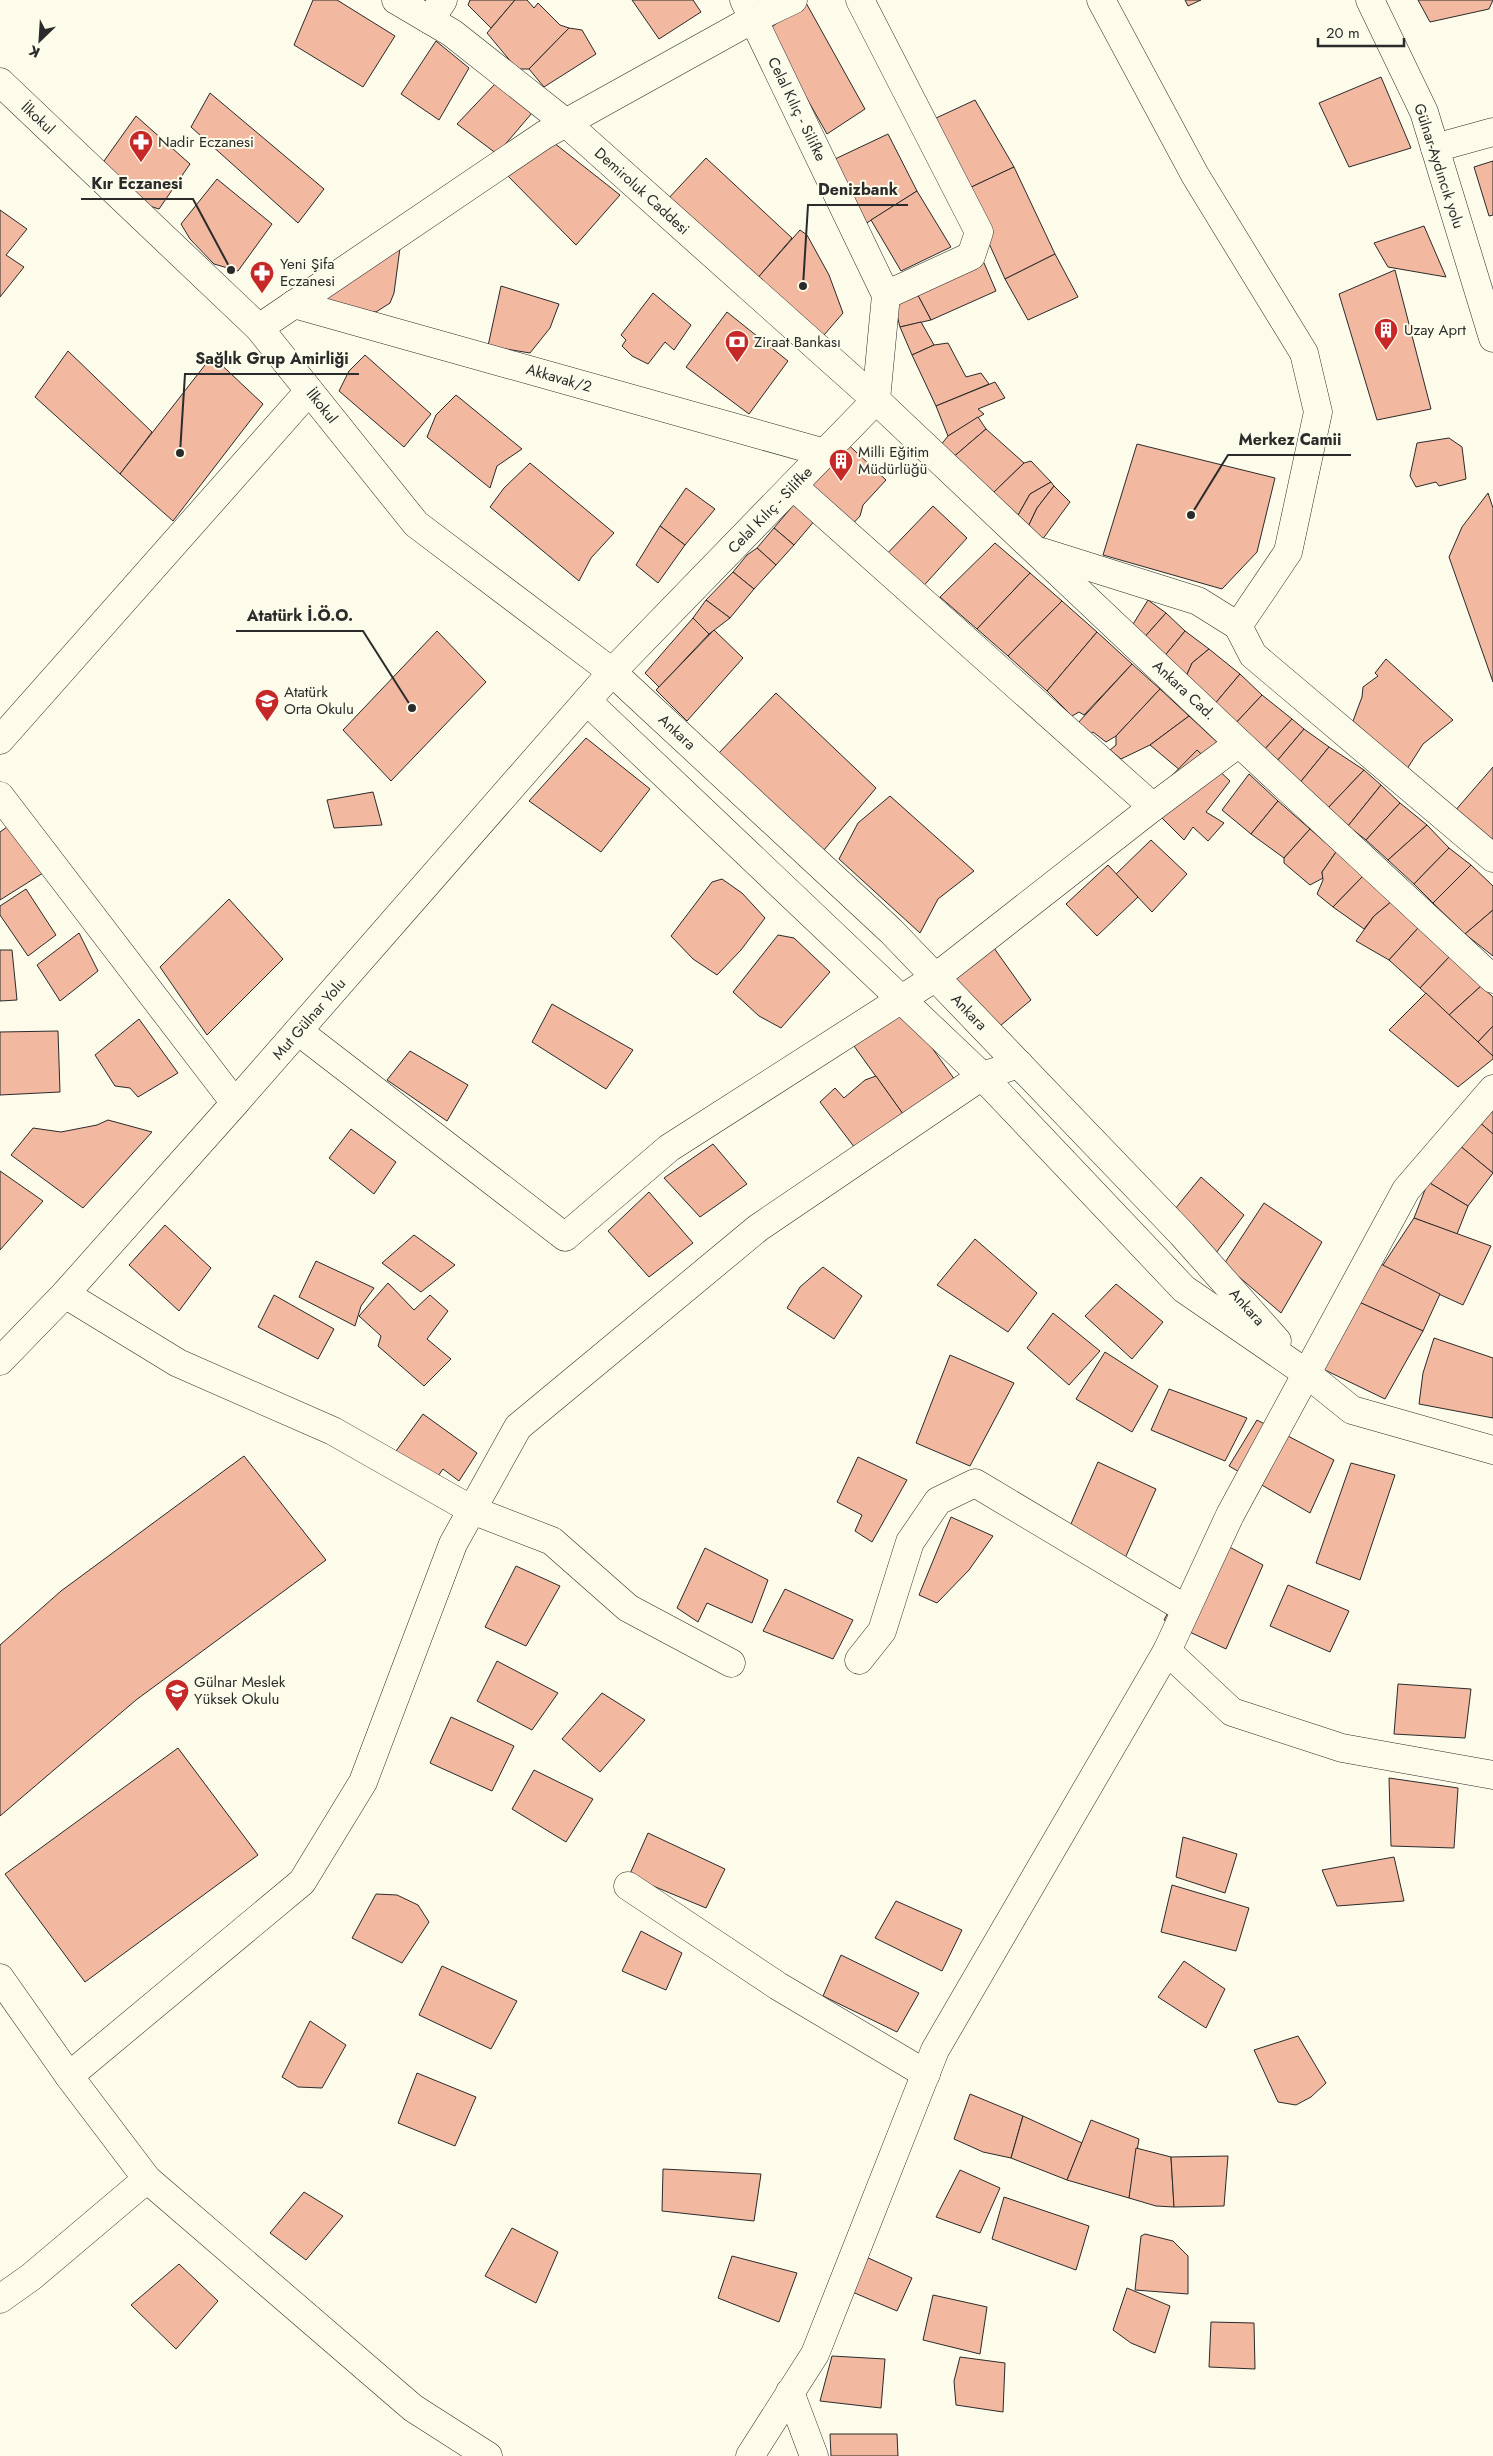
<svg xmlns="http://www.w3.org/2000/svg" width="1493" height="2456" font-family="Jost,sans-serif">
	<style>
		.building { fill: #f2b8a0; stroke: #2b2b2b }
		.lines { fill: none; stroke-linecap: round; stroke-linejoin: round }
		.minor-casing { stroke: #2b2b2b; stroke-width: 29 }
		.major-casing { stroke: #2b2b2b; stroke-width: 29 }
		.minor { stroke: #fdfbea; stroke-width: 28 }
		.major { stroke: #fdfbea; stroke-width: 28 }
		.labels { text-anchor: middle; stroke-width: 4; stroke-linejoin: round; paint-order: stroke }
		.street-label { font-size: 15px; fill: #2b2b2b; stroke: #fdfbea }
		.poi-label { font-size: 15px; fill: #2b2b2b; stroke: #fdfbea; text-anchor: start }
		.leader { fill: none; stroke: #2b2b2b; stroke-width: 2 }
		.callout-dot { fill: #2b2b2b; stroke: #fdfbea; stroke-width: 2 }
		.callout-label { font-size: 16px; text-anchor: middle; font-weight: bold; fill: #2b2b2b; stroke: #fdfbea; stroke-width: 4; stroke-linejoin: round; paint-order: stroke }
	</style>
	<rect width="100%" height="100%" fill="#fdfbea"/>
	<g class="building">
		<polygon points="313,0 337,0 395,36 363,87 294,45"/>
		<polygon points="470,0 515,0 491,28 468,5"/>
		<polygon points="515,0 527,0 534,8 538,3 560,25 569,28 529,69 517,69 487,33"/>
		<polygon points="632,0 693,0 701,12 659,39"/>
		<polygon points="1185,0 1201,0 1188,6"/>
		<polygon points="1418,0 1493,0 1489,9 1430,22"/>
		<polygon points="805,1 865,109 827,134 768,30"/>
		<polygon points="569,28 582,30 596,54 544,87 529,69"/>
		<polygon points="436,41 469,68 439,120 401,94"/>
		<polygon points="1381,77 1411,148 1349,167 1319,103"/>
		<polygon points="495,84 532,113 497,154 457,124"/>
		<polygon points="210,93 324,189 298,223 191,127"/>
		<polygon points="975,100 1014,167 965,190 934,119"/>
		<polygon points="136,116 190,164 159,209 140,203 105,170 104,161"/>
		<polygon points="888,134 917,191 862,226 835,159"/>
		<polygon points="544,135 620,195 576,245 504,172"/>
		<polygon points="706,158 792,238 755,281 667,200"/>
		<polygon points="1493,161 1493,215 1489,216 1474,167"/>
		<polygon points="1014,167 1055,254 1005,279 965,190"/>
		<polygon points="217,179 272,224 238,271 214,264 190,239 181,224"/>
		<polygon points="917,191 951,247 901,271 871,220"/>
		<polygon points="0,210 27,229 6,255 24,267 0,297"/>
		<polygon points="1424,226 1446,277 1388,267 1374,243"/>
		<polygon points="800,230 807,235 829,275 843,313 818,342 755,281"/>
		<polygon points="400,248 394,293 390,303 376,312 331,308 319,293"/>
		<polygon points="1055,254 1078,297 1028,320 1005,279"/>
		<polygon points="981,256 996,291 931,320 914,288"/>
		<polygon points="1395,270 1431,409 1377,420 1339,294"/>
		<polygon points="501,286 559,304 550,328 530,353 488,346"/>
		<polygon points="914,288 931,320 900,327 893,300"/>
		<polygon points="653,293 691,325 674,350 665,342 648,364 632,356 622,346 626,340 621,335"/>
		<polygon points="727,312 788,361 749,414 686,367"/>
		<polygon points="921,322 934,345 912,355 900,327"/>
		<polygon points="948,343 966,377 981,373 989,384 936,406 912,355 934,345"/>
		<polygon points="68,351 152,432 120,474 35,397"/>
		<polygon points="365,355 431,414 404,447 339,391 349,371"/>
		<polygon points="212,356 263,404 173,521 120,474"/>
		<polygon points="995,382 1005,398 978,409 984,414 948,436 936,406"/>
		<polygon points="456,395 522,449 497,466 490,488 427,437 436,415"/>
		<polygon points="978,417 986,429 951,459 940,446 948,436"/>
		<polygon points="986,429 1024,463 993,493 951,459"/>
		<polygon points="840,437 886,480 863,505 860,516 848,529 795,484"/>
		<polygon points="1449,438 1462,447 1466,479 1439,486 1436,482 1416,487 1410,476 1417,443"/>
		<polygon points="1137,444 1275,478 1257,552 1222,589 1103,555"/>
		<polygon points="1031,461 1051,482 1030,494 1017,517 993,493 1024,463"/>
		<polygon points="530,463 614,533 591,558 579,581 490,507 504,488"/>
		<polygon points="1051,482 1054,486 1037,508 1027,529 1017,517 1030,494"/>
		<polygon points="1054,486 1070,502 1042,540 1027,529 1037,508"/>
		<polygon points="686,488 715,509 685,545 660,526"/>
		<polygon points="1488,493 1493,508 1493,682 1449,557 1462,527"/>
		<polygon points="796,502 816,519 794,545 774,528"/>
		<polygon points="933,506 967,538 918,592 881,560"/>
		<polygon points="660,526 685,545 658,583 636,565"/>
		<polygon points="774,528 794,545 776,565 757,548"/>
		<polygon points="995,543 1030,573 977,629 940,597"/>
		<polygon points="757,548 776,565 754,589 733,572 747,555"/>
		<polygon points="733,572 754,589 730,618 706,600"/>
		<polygon points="1030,573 1062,601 1008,656 977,629"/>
		<polygon points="706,600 730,618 709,634 693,618"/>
		<polygon points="1148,600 1166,613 1142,640 1130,629"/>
		<polygon points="1062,601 1097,632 1047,691 1008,656"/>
		<polygon points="1166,613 1185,631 1163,658 1142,640"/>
		<polygon points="693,618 709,634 659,687 645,673"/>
		<polygon points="714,630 743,658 687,721 656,690"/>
		<polygon points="437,631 486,682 391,781 343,730"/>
		<polygon points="1185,631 1209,649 1192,663 1185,679 1163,658"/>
		<polygon points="1097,632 1132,664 1084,715 1079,712 1072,716 1047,691"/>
		<polygon points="1209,649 1240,674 1213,706 1185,679 1192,663"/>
		<polygon points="1386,659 1453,720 1423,744 1407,769 1353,721 1362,697 1363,687 1378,676 1375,673"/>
		<polygon points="1132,664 1160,689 1116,736 1106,742 1093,732 1089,735 1077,724"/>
		<polygon points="1240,674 1262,695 1234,725 1213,706"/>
		<polygon points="1160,689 1189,716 1150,745 1121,759 1110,750 1116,745 1116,736"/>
		<polygon points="776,693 876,788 824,850 718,754"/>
		<polygon points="1262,695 1292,719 1264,750 1234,725"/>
		<polygon points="1189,716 1218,743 1181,771 1150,745"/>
		<polygon points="1292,719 1304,729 1277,761 1264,750"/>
		<polygon points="1304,729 1329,747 1298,785 1277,761"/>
		<polygon points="586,738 650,789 601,852 529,801"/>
		<polygon points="1329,747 1364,770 1327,809 1298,785"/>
		<polygon points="1197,750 1230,781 1206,812 1224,823 1208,841 1193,827 1184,840 1158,814 1151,797"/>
		<polygon points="1493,767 1493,847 1454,812"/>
		<polygon points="1364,770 1381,785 1348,826 1327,809"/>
		<polygon points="1249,774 1278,801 1251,834 1222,810"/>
		<polygon points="1381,785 1400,803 1366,840 1348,826"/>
		<polygon points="373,792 382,825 334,828 327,800"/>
		<polygon points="890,796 974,871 938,899 920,933 839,859 858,823"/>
		<polygon points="1278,801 1310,829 1284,858 1251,834"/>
		<polygon points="1400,803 1427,825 1388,860 1366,840"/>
		<polygon points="1427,825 1449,848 1414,884 1388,860"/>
		<polygon points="7,827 43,873 0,900 0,832"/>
		<polygon points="1310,829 1336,852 1322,872 1323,878 1310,885 1284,863 1284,858"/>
		<polygon points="1151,840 1187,874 1152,912 1116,874"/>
		<polygon points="1449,848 1471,865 1433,903 1414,884"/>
		<polygon points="1336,852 1364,875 1333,907 1317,894 1323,880 1322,872"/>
		<polygon points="1108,865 1138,897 1097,936 1066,904"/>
		<polygon points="1471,865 1493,886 1493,910 1465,934 1433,903"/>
		<polygon points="1364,875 1392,901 1374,916 1364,929 1333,907"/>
		<polygon points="722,879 742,893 765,918 741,950 717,975 693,959 671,936 712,882"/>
		<polygon points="26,889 56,935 28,956 0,915 0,906"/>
		<polygon points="229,899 283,959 207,1035 160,967"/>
		<polygon points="1392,901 1419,927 1389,960 1356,941 1374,916"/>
		<polygon points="1493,910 1493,956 1465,934"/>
		<polygon points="1419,927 1450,956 1420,988 1389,960"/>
		<polygon points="79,933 98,971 60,1001 37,965"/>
		<polygon points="778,935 794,938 830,972 781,1028 759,1016 733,992"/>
		<polygon points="989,941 1031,1000 994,1031 943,976"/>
		<polygon points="0,950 12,950 17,1000 0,1001"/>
		<polygon points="1450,956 1481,986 1449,1015 1420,988"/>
		<polygon points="1481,986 1493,997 1493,1026 1478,1042 1449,1015"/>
		<polygon points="1426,993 1493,1056 1493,1059 1458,1087 1389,1030"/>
		<polygon points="552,1004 633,1050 606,1089 532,1042"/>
		<polygon points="902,1006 955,1080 903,1114 854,1046 860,1031"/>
		<polygon points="139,1019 178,1073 138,1097 130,1088 115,1086 95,1055"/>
		<polygon points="1493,1026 1493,1056 1478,1042"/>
		<polygon points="58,1031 60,1092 0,1095 0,1032"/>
		<polygon points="410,1051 468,1085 447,1121 387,1080"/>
		<polygon points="876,1076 903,1114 858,1152 820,1102 835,1088 844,1098 865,1080"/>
		<polygon points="1493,1100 1493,1134 1478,1121"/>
		<polygon points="108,1120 152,1132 83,1208 11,1155 33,1128 61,1132 97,1125"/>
		<polygon points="1478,1121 1493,1134 1493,1173 1459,1145"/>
		<polygon points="351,1129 396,1162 374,1194 329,1158"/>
		<polygon points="713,1144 747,1184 700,1217 664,1178"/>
		<polygon points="1459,1145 1493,1173 1468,1206 1428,1182"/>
		<polygon points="0,1171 43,1201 0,1250"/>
		<polygon points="1201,1177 1244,1215 1216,1253 1171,1214"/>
		<polygon points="1428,1182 1468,1206 1457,1234 1414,1218"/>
		<polygon points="649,1192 693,1243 649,1277 608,1231"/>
		<polygon points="1264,1203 1322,1242 1281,1313 1224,1264"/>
		<polygon points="1414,1218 1491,1246 1463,1305 1381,1268"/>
		<polygon points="165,1225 211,1268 179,1311 129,1265"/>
		<polygon points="414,1235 455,1265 421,1292 382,1263"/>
		<polygon points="975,1239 1037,1293 1008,1332 937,1285"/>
		<polygon points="1369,1258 1440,1294 1423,1331 1352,1299"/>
		<polygon points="316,1261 374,1288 361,1306 355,1326 299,1297"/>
		<polygon points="823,1267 862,1296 834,1339 787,1308 800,1287"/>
		<polygon points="388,1283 414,1310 430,1295 448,1311 427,1339 451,1359 424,1386 378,1346 381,1336 359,1316"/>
		<polygon points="1116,1284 1163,1322 1132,1359 1085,1316"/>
		<polygon points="1337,1292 1423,1331 1385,1399 1300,1358"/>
		<polygon points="274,1295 334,1329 318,1359 258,1327"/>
		<polygon points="1053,1313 1100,1351 1069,1385 1027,1348"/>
		<polygon points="1434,1338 1493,1358 1493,1418 1419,1404 1423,1373"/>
		<polygon points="1105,1352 1158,1386 1132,1432 1076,1399"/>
		<polygon points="950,1355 1014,1383 970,1466 916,1443"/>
		<polygon points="1169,1389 1247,1418 1225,1461 1151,1430"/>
		<polygon points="423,1414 477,1453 459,1481 443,1469 433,1483 391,1458"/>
		<polygon points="1257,1420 1334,1460 1310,1513 1229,1466"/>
		<polygon points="244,1456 326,1560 136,1700 0,1816 0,1645 61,1591"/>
		<polygon points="858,1457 907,1480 872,1542 855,1531 862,1515 837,1502"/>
		<polygon points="1098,1462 1156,1489 1122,1565 1067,1533"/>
		<polygon points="1351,1463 1395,1475 1360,1580 1316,1563"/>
		<polygon points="951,1517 993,1536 969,1570 937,1603 919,1595"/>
		<polygon points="1209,1536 1263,1565 1226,1649 1164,1620"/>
		<polygon points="705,1548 768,1580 752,1623 707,1603 698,1622 677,1608"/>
		<polygon points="516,1566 560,1586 526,1646 485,1627"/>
		<polygon points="1288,1585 1349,1611 1330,1652 1270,1626"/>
		<polygon points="785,1589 853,1620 833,1659 763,1631"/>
		<polygon points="497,1661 558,1693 532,1730 477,1701"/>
		<polygon points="1398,1684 1471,1689 1465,1738 1394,1734"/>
		<polygon points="602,1693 645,1720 600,1772 562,1739"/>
		<polygon points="451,1717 514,1746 492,1791 430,1763"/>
		<polygon points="178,1748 258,1855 85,1982 5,1874"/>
		<polygon points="534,1770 593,1799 566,1842 512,1809"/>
		<polygon points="1389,1778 1458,1788 1454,1848 1391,1846"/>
		<polygon points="648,1833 725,1869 706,1908 629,1876"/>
		<polygon points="1183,1837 1237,1854 1225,1893 1176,1877"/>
		<polygon points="1394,1857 1404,1901 1337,1906 1322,1870"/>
		<polygon points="1172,1885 1249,1908 1236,1951 1161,1932"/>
		<polygon points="376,1894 397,1895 418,1905 429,1922 402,1963 352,1938"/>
		<polygon points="896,1901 962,1930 942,1971 875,1938"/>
		<polygon points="641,1931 682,1953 666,1990 622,1971"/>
		<polygon points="841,1955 919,1993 897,2032 823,1996"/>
		<polygon points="1184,1961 1225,1989 1206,2028 1158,1997"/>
		<polygon points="442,1966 517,2001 491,2049 419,2015"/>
		<polygon points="310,2021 346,2045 322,2088 298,2087 282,2077"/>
		<polygon points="1298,2036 1326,2083 1311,2097 1296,2105 1278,2102 1254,2050"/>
		<polygon points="417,2073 476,2097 455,2146 398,2123"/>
		<polygon points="970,2094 1023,2116 1011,2158 983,2152 954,2139"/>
		<polygon points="1023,2116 1082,2143 1067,2180 1011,2158"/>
		<polygon points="1091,2120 1139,2139 1129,2198 1067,2180"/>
		<polygon points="1136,2148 1171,2157 1174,2207 1156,2206 1129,2198"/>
		<polygon points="1228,2156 1224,2206 1174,2207 1171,2157"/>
		<polygon points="663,2169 761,2174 754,2221 662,2211"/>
		<polygon points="960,2170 1000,2188 980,2233 936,2217"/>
		<polygon points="304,2192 343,2216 306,2260 270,2233"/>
		<polygon points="1004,2197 1089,2226 1076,2270 992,2239"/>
		<polygon points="512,2228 558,2252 536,2303 485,2276"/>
		<polygon points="1145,2234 1173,2241 1188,2256 1188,2294 1135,2290 1141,2236"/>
		<polygon points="732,2256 797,2273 779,2322 718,2298"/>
		<polygon points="864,2256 912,2278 897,2311 850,2291"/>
		<polygon points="179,2264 218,2301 176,2349 131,2305"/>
		<polygon points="1127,2288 1170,2306 1155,2353 1131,2343 1113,2330"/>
		<polygon points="933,2295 987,2307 980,2354 923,2340"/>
		<polygon points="1211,2322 1254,2323 1255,2369 1209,2367"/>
		<polygon points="832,2356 885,2359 881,2408 820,2401"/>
		<polygon points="960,2357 1005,2363 1003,2412 956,2405 954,2381"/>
		<polygon points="830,2434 897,2434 898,2456 831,2456"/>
	</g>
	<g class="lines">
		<defs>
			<g id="minor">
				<polyline points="396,0 452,33 566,123 876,400 1239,743 1493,979"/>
				<polyline points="860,0 979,232 971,256 886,295"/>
				<polyline points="1101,0 1195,175 1304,353 1318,412 1288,552 1238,626 1253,655 1493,858"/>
				<polyline points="430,20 443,0"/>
				<polyline points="0,82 259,328 416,524 612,672"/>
				<polyline points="1435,148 1493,132"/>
				<polyline points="294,304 825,453"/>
				<polyline points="259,328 544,135 753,19 793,0"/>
				<polyline points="793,486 1153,807"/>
				<polyline points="1042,552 1198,601 1238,626"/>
				<polyline points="0,740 309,391"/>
				<polyline points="0,796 235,1103"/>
				<polyline points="298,1031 565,1237 669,1148 936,977 1153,807 1239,743"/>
				<polyline points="65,1294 178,1363 333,1431 472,1510 552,1541 628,1608 731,1663"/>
				<polyline points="1167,1651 1232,1712 1342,1748 1493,1775"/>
				<polyline points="859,1660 882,1631 910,1542 938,1501 975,1483 1186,1609"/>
				<polyline points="628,1886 778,1986 926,2074"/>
				<polyline points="0,1978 69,2076 147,2179 413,2408 488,2456"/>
				<polyline points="69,2076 302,1882 363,1782 453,1544 518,1427 758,1228 982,1076 1019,1064"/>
				<polyline points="0,2299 31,2277 147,2179"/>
				<polyline points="790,2392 814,2456"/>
				<polyline points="750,2456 815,2354 935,2050 1167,1651 1230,1515 1406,1190 1493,1089"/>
			</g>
			<g id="major">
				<polyline points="1370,0 1424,112 1493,338"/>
				<polyline points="612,672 891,931 1182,1234 1277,1341"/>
				<polyline points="587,701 982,1076 1184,1289 1306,1373 1352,1410 1493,1450"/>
				<polyline points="0,1361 65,1294 235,1103 612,672 876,400 886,295 744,0"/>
			</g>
		</defs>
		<use href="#minor" class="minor-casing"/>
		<use href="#major" class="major-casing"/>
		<use href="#minor" class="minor"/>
		<use href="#major" class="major"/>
	</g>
	<defs>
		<symbol id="pharmacy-pin" viewBox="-11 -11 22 30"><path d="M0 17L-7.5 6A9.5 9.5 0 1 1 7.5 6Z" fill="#c62828" stroke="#fdfbea"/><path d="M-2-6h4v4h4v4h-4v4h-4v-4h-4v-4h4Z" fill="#fff"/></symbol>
		<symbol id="building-pin" viewBox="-11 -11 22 30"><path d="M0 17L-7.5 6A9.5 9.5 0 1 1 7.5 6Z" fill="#c62828" stroke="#fdfbea"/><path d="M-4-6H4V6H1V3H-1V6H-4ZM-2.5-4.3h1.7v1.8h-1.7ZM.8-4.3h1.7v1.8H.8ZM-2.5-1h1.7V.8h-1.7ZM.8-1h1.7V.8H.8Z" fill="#fff"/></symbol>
		<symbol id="bank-pin" viewBox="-11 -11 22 30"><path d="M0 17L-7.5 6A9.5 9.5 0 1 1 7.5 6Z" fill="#c62828" stroke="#fdfbea"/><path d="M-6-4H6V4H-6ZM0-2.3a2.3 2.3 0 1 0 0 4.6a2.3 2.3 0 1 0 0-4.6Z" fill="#fff"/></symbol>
		<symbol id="school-pin" viewBox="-11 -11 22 30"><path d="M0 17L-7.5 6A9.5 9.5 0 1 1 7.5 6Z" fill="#c62828" stroke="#fdfbea"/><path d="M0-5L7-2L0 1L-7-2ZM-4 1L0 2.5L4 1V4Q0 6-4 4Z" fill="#fff"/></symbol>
		<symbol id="university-pin" viewBox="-11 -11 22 30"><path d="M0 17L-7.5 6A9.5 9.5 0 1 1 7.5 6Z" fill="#c62828" stroke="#fdfbea"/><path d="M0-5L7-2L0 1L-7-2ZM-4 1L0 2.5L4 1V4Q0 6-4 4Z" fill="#fff"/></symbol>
	</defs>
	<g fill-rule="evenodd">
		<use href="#pharmacy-pin" x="127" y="128" width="28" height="38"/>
		<use href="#pharmacy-pin" x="248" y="259" width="28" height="38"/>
		<use href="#building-pin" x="1372" y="316" width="28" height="38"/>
		<use href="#bank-pin" x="723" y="328" width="28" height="38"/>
		<use href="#building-pin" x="827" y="447" width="28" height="38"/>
		<use href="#school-pin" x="253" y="687" width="28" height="38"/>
		<use href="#university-pin" x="163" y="1677" width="28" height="38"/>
	</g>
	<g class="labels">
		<g class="street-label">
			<text transform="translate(797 109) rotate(64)" y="5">Celal Kılıç - Silifke</text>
			<text transform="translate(38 118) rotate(43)" y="5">İlkokul</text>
			<text transform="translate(1439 166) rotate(72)" y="5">Gülnar-Aydıncık yolu</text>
			<text transform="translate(642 191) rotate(42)" y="5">Demiroluk Caddesi</text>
			<text transform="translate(559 378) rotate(16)" y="5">Akkavak/2</text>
			<text transform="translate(322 406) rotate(51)" y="5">İlkokul</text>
			<text transform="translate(770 510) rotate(-46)" y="5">Celal Kılıç - Silifke</text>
			<text transform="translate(1184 690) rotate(43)" y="5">Ankara Cad.</text>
			<text transform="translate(677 732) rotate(43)" y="5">Ankara</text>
			<text transform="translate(969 1012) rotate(46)" y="5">Ankara</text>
			<text transform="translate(309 1019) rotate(-49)" y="5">Mut Gülnar Yolu</text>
			<text transform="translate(1247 1307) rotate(48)" y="5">Ankara</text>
		</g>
		<g class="poi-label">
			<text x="158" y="147">Nadir Eczanesi</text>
			<text x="280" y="269">Yeni Şifa<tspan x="280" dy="17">Eczanesi</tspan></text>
			<text x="1404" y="335">Uzay Aprt</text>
			<text x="754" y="347">Ziraat Bankası</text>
			<text x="858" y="457">Milli Eğitim<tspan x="858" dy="17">Müdürlüğü</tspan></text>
			<text x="284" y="697">Atatürk<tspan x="284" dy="17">Orta Okulu</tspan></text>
			<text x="194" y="1687">Gülnar Meslek<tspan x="194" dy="17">Yüksek Okulu</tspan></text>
		</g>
	</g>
	<path class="leader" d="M231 270L193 199H81M803 286L808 205H908M180 453L185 374H359M1191 515L1228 455H1351M412 708L363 631H236"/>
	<g class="callout-dot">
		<circle cx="231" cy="270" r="5"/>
		<circle cx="803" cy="286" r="5"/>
		<circle cx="180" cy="453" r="5"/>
		<circle cx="1191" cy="515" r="5"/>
		<circle cx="412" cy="708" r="5"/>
	</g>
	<g class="callout-label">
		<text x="137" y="189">Kır Eczanesi</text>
		<text x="858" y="195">Denizbank</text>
		<text x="272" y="364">Sağlık Grup Amirliği</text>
		<text x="1290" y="445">Merkez Camii</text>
		<text x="300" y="621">Atatürk İ.Ö.O.</text>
	</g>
	<g transform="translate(40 40) rotate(205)" stroke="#fdfbea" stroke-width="4" paint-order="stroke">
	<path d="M0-4L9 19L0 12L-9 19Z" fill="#2b2b2b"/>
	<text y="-8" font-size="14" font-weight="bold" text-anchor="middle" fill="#2b2b2b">K</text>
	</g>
	<path d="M1318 38v8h86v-8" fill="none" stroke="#2b2b2b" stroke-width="2.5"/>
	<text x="1326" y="38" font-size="15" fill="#2b2b2b" stroke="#fdfbea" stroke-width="4" paint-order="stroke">20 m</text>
</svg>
